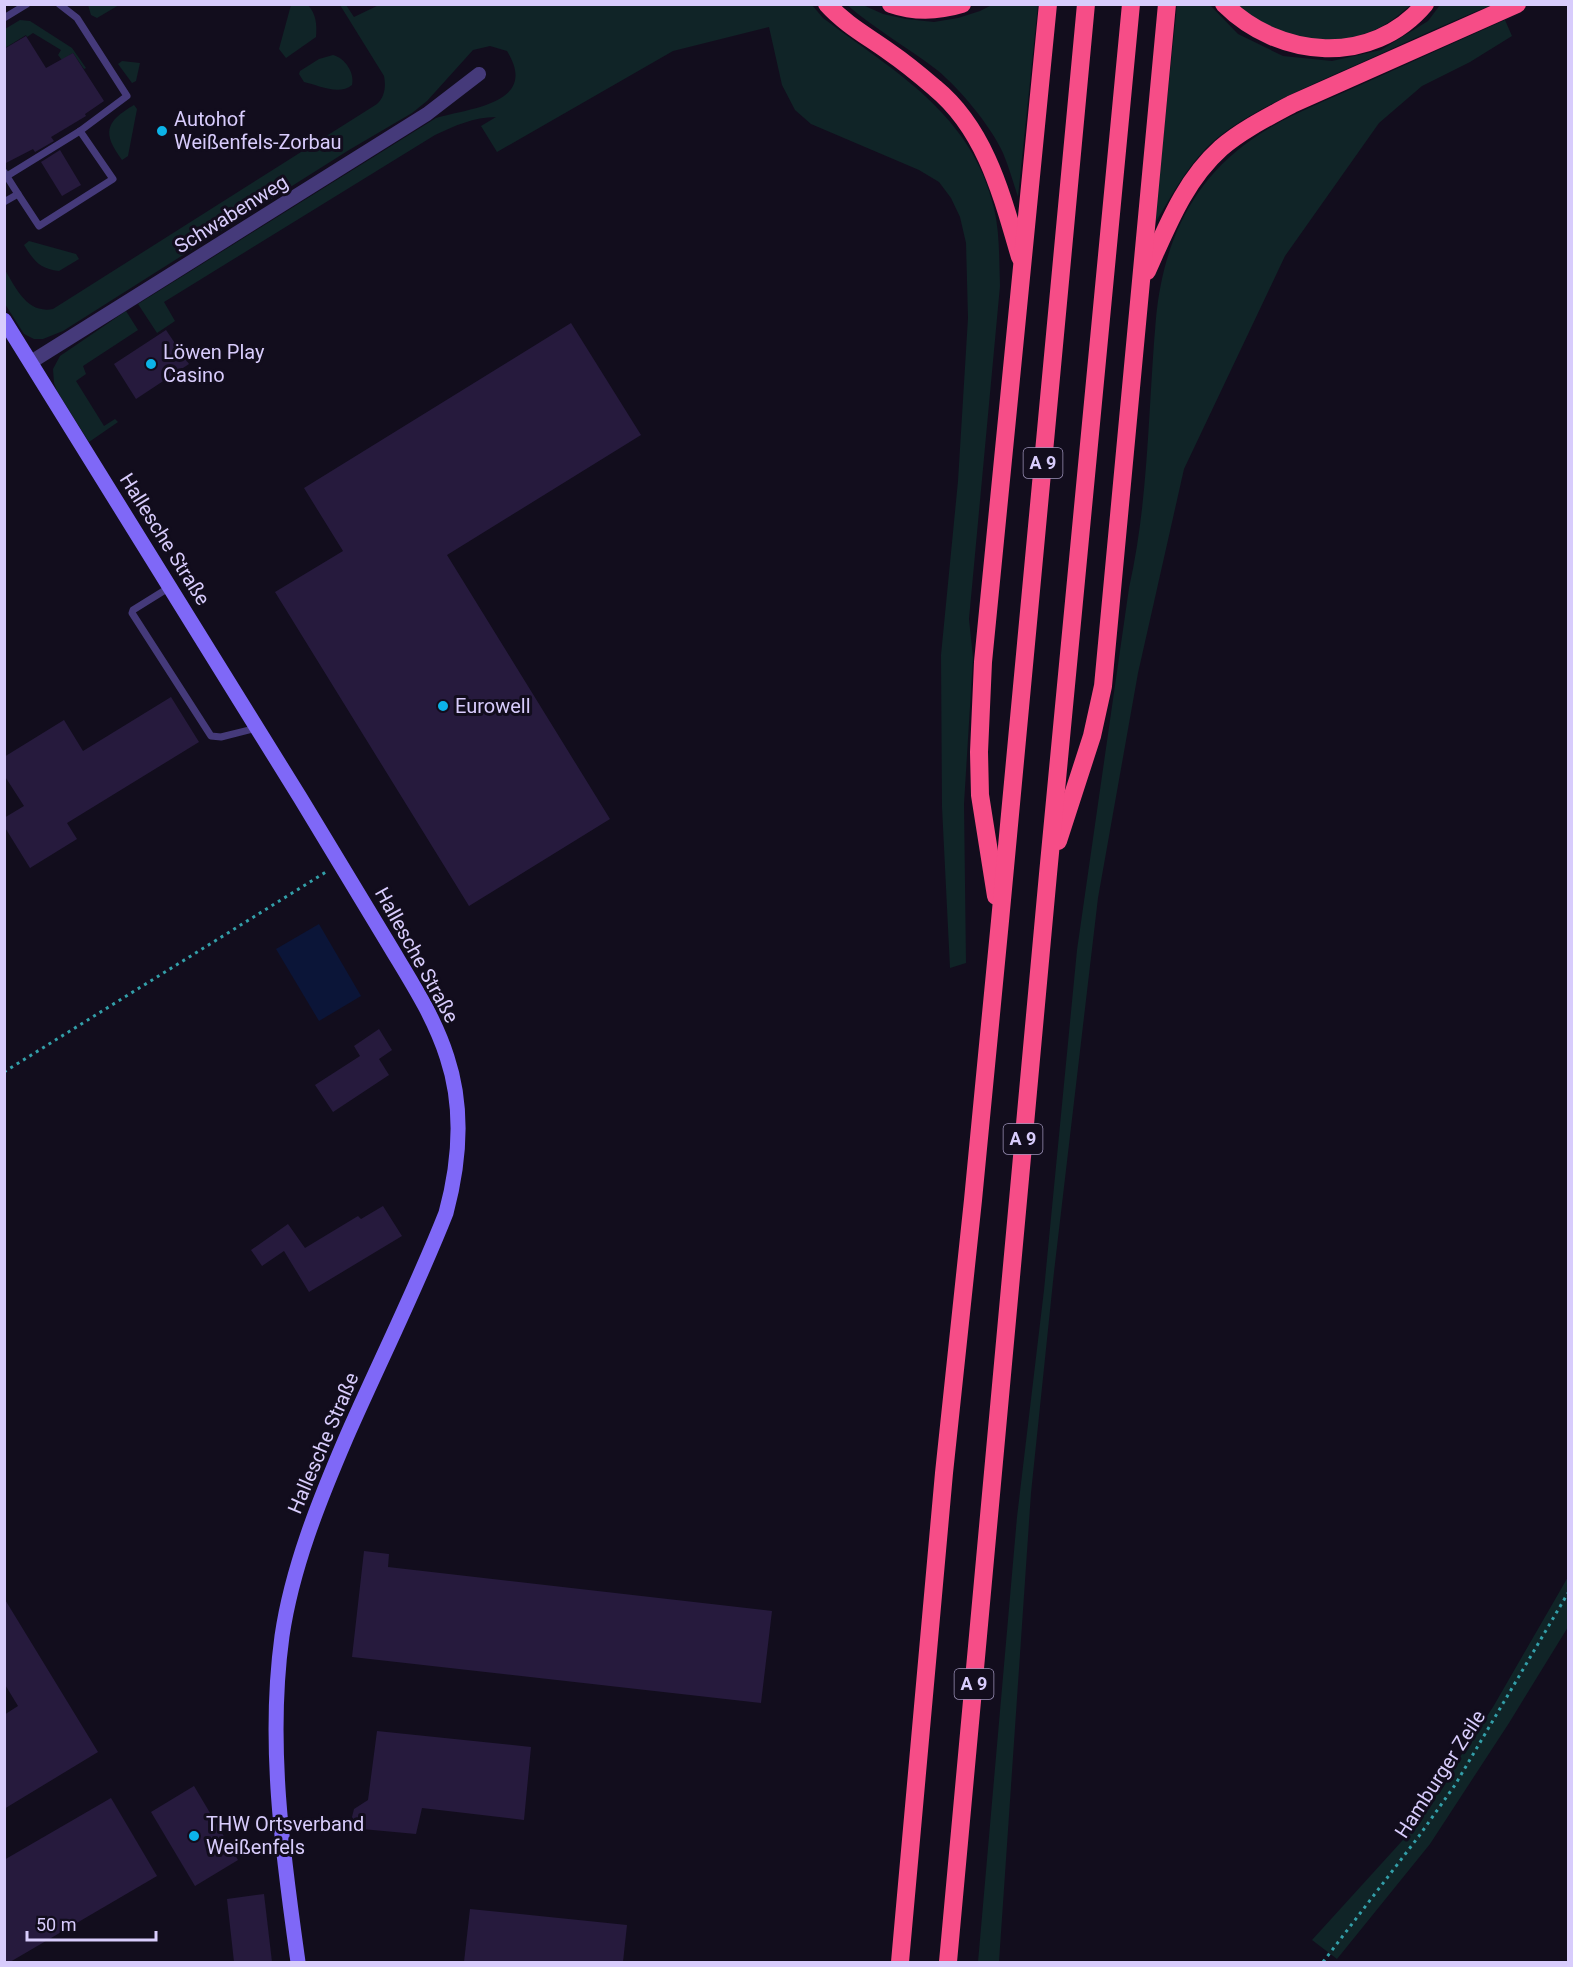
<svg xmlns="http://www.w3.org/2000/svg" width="1573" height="1967" font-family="Roboto,sans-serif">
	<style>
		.green { fill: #102427 }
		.water { fill: #0b1538 }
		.building { fill: #261a3d }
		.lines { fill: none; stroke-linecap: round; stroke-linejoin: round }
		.path { stroke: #339fa9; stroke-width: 3; stroke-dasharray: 3 4.5; stroke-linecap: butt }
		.lane { stroke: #453a7a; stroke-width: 7 }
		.street { stroke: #453a7a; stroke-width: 14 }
		.secondary { stroke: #7f68f7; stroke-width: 15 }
		.highway { stroke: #f64d87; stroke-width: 18 }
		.poi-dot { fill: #0cb3e8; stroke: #120d1d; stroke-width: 2 }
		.labels { text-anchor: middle; stroke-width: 6; stroke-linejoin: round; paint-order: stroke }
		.shield { fill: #120d1d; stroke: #9d93b9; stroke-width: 1.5 }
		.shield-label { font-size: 18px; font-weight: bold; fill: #d8ccfc }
		.poi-label { font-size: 20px; fill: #d8ccfc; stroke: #120d1d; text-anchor: start }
		.street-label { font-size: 20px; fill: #d8ccfc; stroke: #120d1d }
	</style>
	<rect width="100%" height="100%" fill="#120d1d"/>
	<g class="green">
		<path d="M 381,4 L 812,5 L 823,18 C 895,72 972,114 994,208 C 1000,234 999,260 1000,286 L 969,619 L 973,658 L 964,804 L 966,963 L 950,968 L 942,807 L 941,655 L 958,481 L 968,318 L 966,243 L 960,217 L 951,198 L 939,182 L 919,170 L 811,124 L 795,110 L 782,85 L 769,27 L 673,51 L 497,152 L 481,126 L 496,117 C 474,117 454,126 435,135 L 164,302 L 175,321 L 157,333 L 138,304 L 436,118 C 469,108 540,104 507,51 L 490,46 L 473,50 L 427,101 L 412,113 L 349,150 L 63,331 L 43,339 L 34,339 L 24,334 L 5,304 L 5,270 C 16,288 27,314 53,309 L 377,104 C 385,97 386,86 384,76 L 340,5 L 346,5 L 354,17 Z"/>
		<polygon points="88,5 88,4 119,5 97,18 91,15"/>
		<path d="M 291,5 L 308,5 C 316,14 317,24 316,37 L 286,58 L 279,49 Z"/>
		<path d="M 847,5 L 863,5 L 883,14 L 906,19 L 934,22 L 958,18 L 980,11 L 992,5 L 1038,5 L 1018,197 C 1013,182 1009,167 1003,153 C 991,126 959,88 937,70 C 907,47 875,29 847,5 Z"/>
		<path d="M 1177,5 L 1210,5 L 1238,34 L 1283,56 L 1332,61 L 1381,50 L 1428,21 L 1440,5 L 1492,5 C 1444,24 1397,47 1349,68 C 1307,87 1251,110 1216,139 C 1189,162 1172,195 1154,225 Z"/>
		<path d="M 1236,5 L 1411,5 C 1404,10 1397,17 1389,22 C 1340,53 1277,43 1236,5 Z"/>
		<polygon points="20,20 30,21 72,48 86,68 84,69 73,53 62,60 58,55 61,50 33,33 27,37 26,35 5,48 5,29"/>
		<path d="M 1505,20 L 1512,36 L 1470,62 L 1422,86 L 1379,123 L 1285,256 L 1184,469 L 1138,673 L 1098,898 L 1054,1272 L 1031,1493 L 999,1962 L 978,1962 L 1017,1517 L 1044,1290 L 1077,950 L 1129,588 C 1149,499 1148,408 1156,318 C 1163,245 1190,183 1251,140 C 1283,117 1321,103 1356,87 C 1406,65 1455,42 1505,20 Z"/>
		<path d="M 333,55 C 345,58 355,73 352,85 C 339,96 318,85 304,82 L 299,74 L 300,71 L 319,59 Z"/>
		<polygon points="122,61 140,63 136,81 132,83 118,64"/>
		<path d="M 134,105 L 137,109 L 128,156 L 122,160 C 102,133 105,122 134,105 Z"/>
		<path d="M 29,241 L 76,254 L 79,259 L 59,271 C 40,269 34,261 24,245 Z"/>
		<polygon points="126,311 138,330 83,366 86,374 76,381 104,426 115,419 118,422 89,442 57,391 54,383 53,369 60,356"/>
		<polygon points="1568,1577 1568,1627 1509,1723 1430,1844 1337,1959 1312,1940 1412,1830 1493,1707"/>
	</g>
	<polygon class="water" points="319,924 361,996 319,1021 276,949"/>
	<g class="building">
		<polygon points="26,36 46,68 73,53 104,101 85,114 86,116 51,137 54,141 35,152 33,149 4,164 4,49"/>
		<polygon points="60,150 81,185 62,196 41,162"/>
		<polygon points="571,323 641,435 447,555 610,819 469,906 275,592 343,551 304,488"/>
		<polygon points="166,330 189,364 136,399 114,364"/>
		<polygon points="171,697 199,742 67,823 77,839 30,868 4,826 4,818 24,806 4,775 4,757 64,720 83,751"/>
		<polygon points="379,1029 392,1050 379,1059 389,1075 333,1112 315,1085 360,1056 354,1046"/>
		<polygon points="383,1206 402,1236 309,1292 284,1251 262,1266 251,1250 288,1224 305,1248 358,1216 361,1219"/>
		<polygon points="364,1551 389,1554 388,1567 772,1611 761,1703 352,1657"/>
		<polygon points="4,1598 98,1752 4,1809 4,1715 18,1706 4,1683"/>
		<polygon points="377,1731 531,1747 524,1820 422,1808 416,1834 362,1829 357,1825 352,1817 354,1809 368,1800"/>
		<polygon points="194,1786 238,1860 195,1886 151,1812"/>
		<polygon points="111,1798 157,1876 10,1962 4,1962 4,1860"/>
		<polygon points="264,1894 272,1962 234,1962 227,1899"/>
		<polygon points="470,1909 627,1925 623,1962 464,1962"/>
	</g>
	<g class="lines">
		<g class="path">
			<polyline points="4,1072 326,872"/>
			<polyline points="1323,1962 1419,1836 1455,1785 1568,1593"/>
		</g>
		<g class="lane">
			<polyline points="4,18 27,4"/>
			<polyline points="4,172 18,194 4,202"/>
			<polyline points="7,176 80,131 127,96 77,18 59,4"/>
			<polyline points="18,194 39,226 113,179 80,131"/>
			<polyline points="170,587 133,610 132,613 211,736 221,737 257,728"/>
		</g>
		<polyline class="street" points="31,362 427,114 479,74"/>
		<path class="secondary" d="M 4,320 C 103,479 202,639 301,799 C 330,847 359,895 388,943 C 410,980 434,1016 447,1057 C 464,1108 460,1161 446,1213 C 416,1289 379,1363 346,1438 C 319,1501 292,1568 282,1636 C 267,1745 283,1855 298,1962"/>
		<g class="highway">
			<path d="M 827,4 C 845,24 867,36 888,51 C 904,62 920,75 935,88 C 986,130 1002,196 1020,257"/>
			<path d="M 891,4 C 914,12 939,11 962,4"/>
			<path d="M 1224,4 C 1279,59 1372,67 1425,4"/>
			<path d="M 1147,271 C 1167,227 1184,181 1221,148 C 1242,130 1268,117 1292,104 L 1517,4"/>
			<polyline points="1058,841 1092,736 1103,686 1167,4"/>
			<polyline points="996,896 980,795 979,752 983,662 1048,4"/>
			<polyline points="900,1962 944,1473 973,1200 1000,921 1086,4"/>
			<polyline points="948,1962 1048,874 1131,4"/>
		</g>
	</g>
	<g class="poi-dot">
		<circle cx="162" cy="131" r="6"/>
		<circle cx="151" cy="364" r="6"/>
		<circle cx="443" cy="706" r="6"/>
		<circle cx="194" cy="1836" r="6"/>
	</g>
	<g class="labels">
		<g class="shield">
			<rect x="1023.5" y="448" width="39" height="30" rx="4.5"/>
			<rect x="1003.5" y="1124" width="39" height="30" rx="4.5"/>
			<rect x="954.5" y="1669" width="39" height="30" rx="4.5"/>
		</g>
		<g class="shield-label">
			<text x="1043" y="469">A 9</text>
			<text x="1023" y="1145">A 9</text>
			<text x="974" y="1690">A 9</text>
		</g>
		<g class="poi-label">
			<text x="174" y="126">Autohof<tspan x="174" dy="23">Weißenfels-Zorbau</tspan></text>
			<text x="163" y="359">Löwen Play<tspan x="163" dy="23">Casino</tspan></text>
			<text x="455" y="713">Eurowell</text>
			<text x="206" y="1831">THW Ortsverband<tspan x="206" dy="23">Weißenfels</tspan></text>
		</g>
		<g class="street-label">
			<text transform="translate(231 214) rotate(-32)" y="7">Schwabenweg</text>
			<text transform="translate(165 539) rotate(58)" y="7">Hallesche Straße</text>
			<text transform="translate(417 955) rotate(61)" y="7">Hallesche Straße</text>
			<text transform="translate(323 1443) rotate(-67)" y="7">Hallesche Straße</text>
			<text transform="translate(1440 1774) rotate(-57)" y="7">Hamburger Zeile</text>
		</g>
	</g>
	<rect width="1573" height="1967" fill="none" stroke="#d8ccfc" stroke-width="12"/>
	<path d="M27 1931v9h129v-9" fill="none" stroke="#d8ccfc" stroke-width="3"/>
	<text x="36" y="1931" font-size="18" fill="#d8ccfc" stroke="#120d1d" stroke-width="4.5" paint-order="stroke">50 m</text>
</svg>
